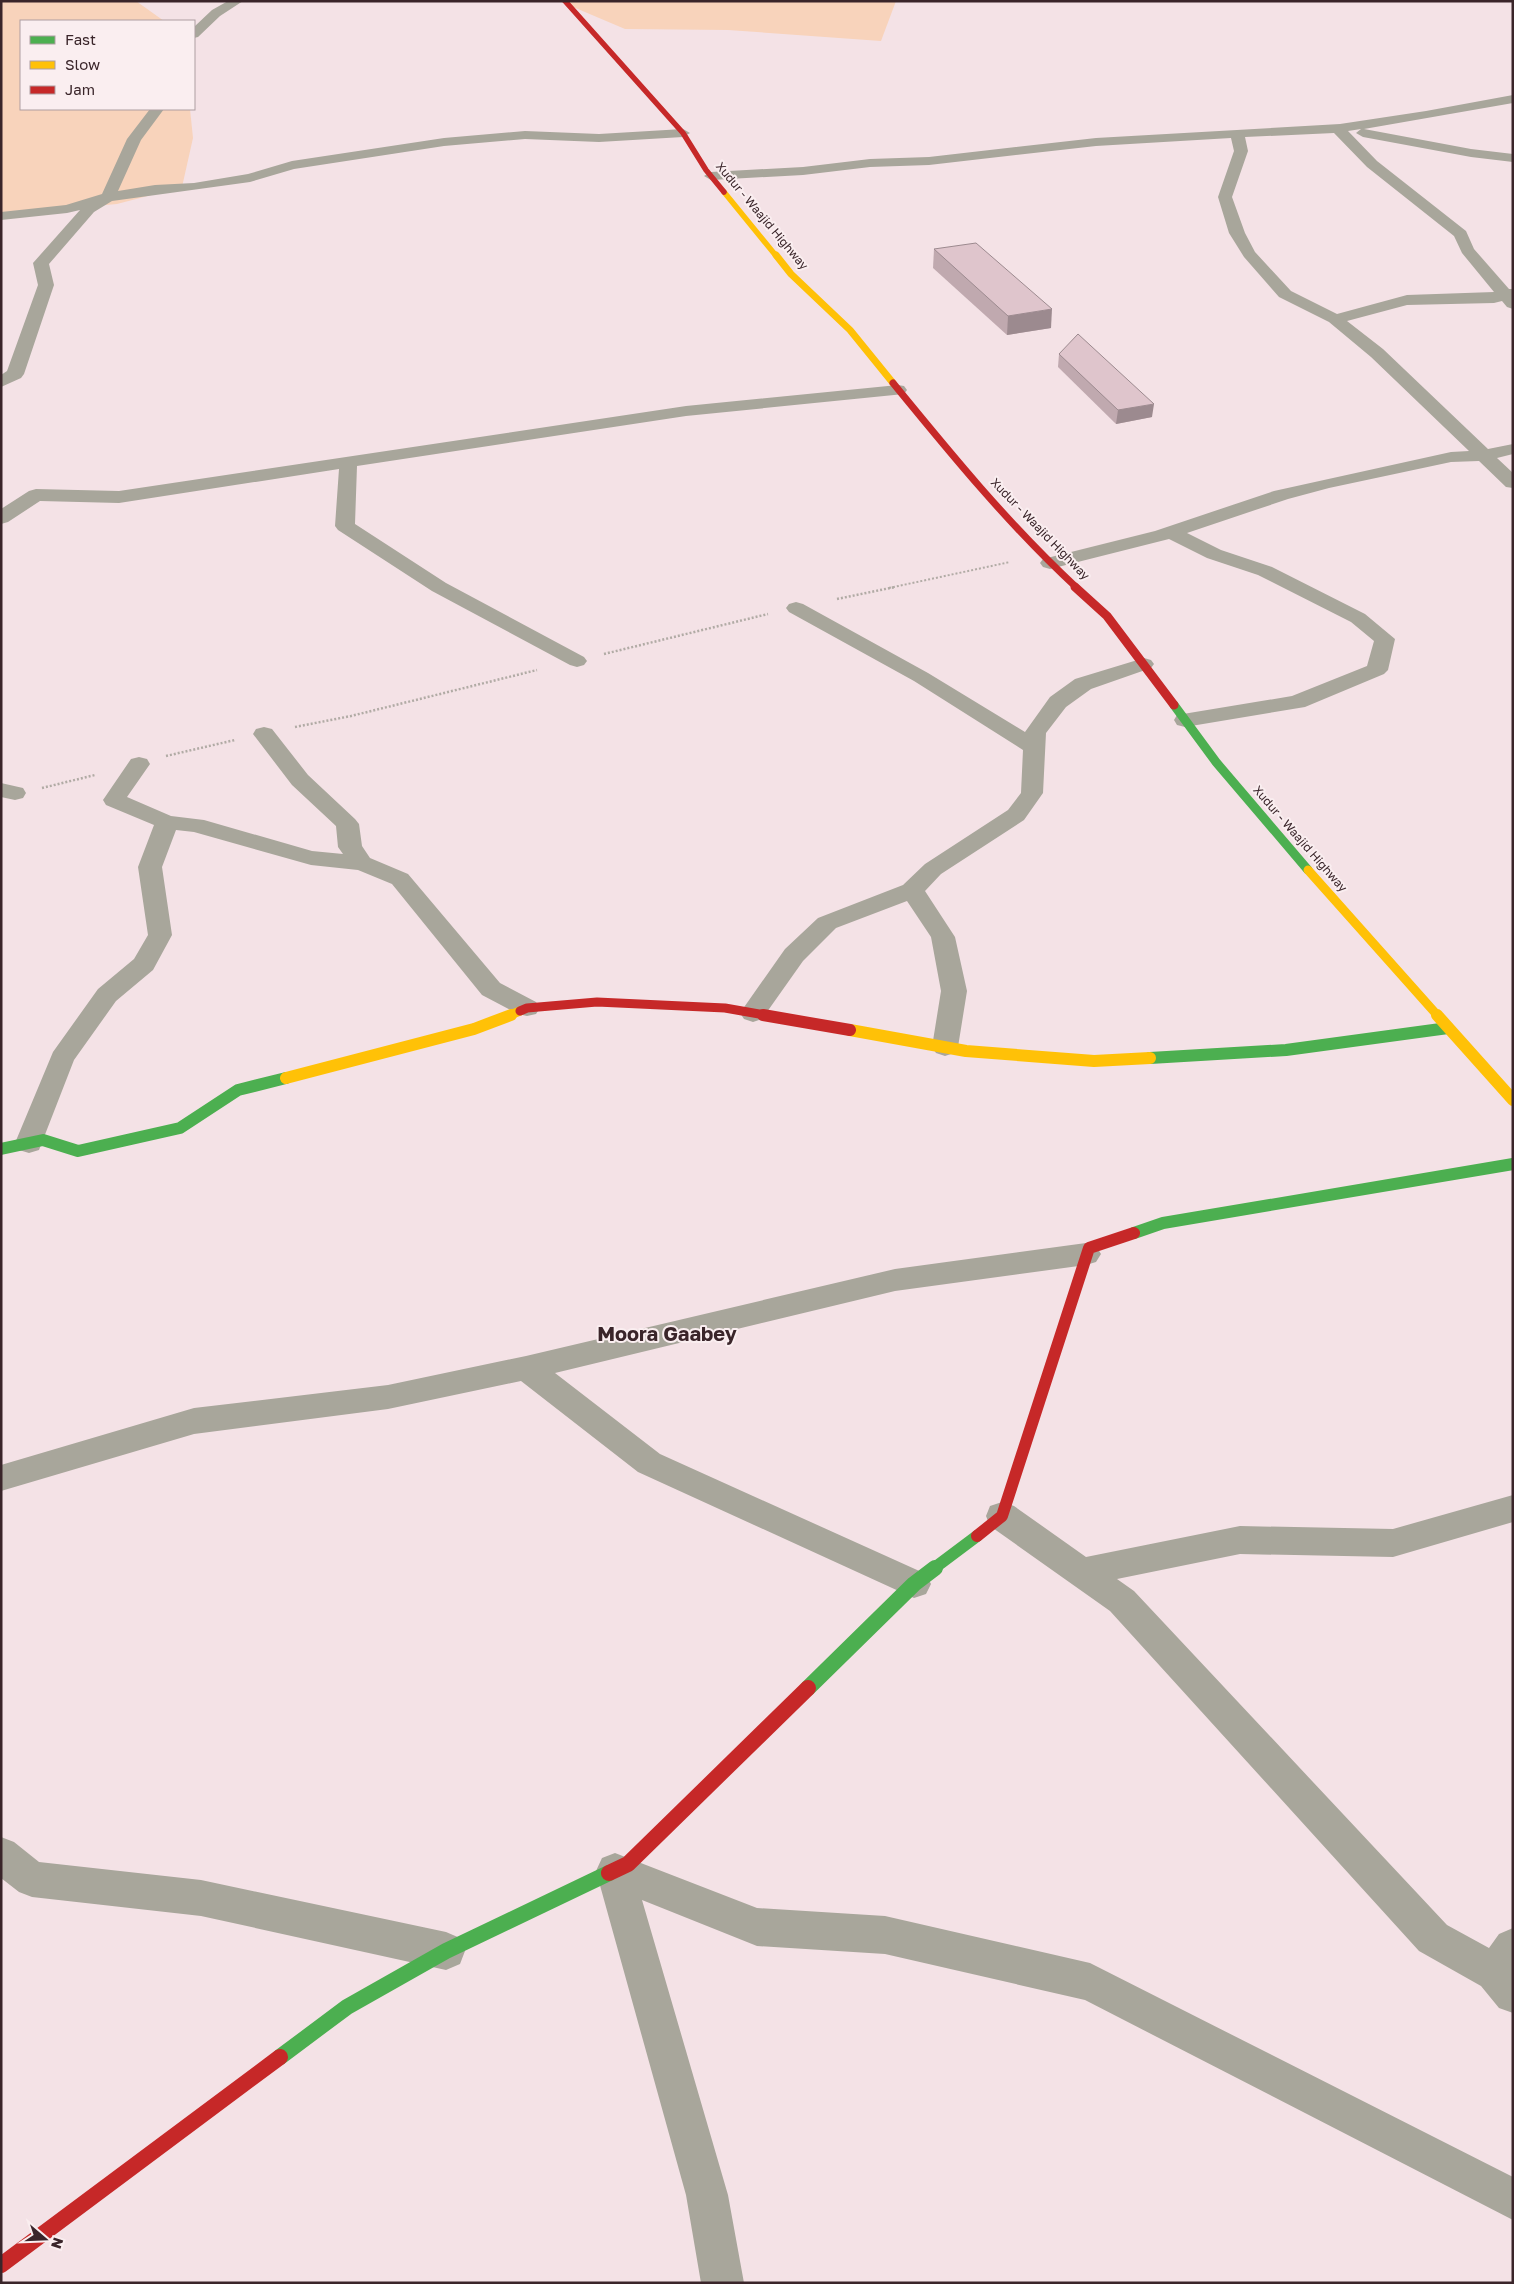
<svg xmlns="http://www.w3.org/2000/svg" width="1514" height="2284" font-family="'Golos Text',sans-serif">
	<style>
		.green { fill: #f8d3bb }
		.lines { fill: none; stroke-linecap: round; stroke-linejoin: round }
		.path-far1 { stroke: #b1aba5; stroke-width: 2; stroke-dasharray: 2 2; stroke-linecap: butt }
		.path { stroke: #b1aba5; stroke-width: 2.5; stroke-dasharray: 2 2; stroke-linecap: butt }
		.street { fill: #a8a69b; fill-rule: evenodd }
		.fast-far2 { stroke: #4caf50; stroke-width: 9 }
		.fast-far1 { stroke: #4caf50; stroke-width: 12 }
		.fast { stroke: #4caf50; stroke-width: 16 }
		.slow-far3 { stroke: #ffc107; stroke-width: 5.5 }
		.slow-far2 { stroke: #ffc107; stroke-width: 7 }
		.slow-far1 { stroke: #ffc107; stroke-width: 9 }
		.slow { stroke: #ffc107; stroke-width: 12 }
		.jam-far4 { stroke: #c62828; stroke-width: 5.5 }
		.jam-far3 { stroke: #c62828; stroke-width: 7 }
		.jam-far2 { stroke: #c62828; stroke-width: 9 }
		.jam-far1 { stroke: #c62828; stroke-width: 12 }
		.jam { stroke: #c62828; stroke-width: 16 }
		.wall { fill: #c0a9af }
		.shaded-wall { fill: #9c8a8f }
		.building { fill: #dfc5cc; stroke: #9c8a8f }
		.labels { text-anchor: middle; stroke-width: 4; stroke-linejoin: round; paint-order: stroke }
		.far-street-label { font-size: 12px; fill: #3a252a; stroke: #faeef0 }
		.district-label { font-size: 20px; font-weight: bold; fill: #3a252a; stroke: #faeef0 }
	</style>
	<rect width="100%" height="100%" fill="#f4e2e6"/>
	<g class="green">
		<polygon points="1,1 136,1 164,21 21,21 21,109 190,109 193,138 182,187 117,204 31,212 1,217"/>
		<polygon points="559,1 896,1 881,41 728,30 625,29"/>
	</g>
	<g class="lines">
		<polyline class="path-far1" points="889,588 1010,562"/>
		<g class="path">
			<polyline points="837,599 895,587"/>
			<polyline points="604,654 768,614"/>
			<polyline points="295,727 351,716 537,670"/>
			<polyline points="166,756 235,740"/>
			<polyline points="42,788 95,775"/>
		</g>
		<g class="street">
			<polygon points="228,1 243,1 220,16 198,37 194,38 194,27 212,10"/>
			<path d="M 1513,95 L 1513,103 L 1364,129 L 1471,149 L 1513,154 L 1513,162 L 1471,157 L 1363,137 L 1356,133 L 1361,129 L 1348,131 L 1377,161 L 1466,231 L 1474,249 L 1509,289 L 1513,289 L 1513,309 L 1507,307 L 1502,301 L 1494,303 L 1407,305 L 1347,321 L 1383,349 L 1488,449 L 1513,444 L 1513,454 L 1497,458 L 1513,473 L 1513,488 L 1506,487 L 1479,461 L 1451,462 L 1329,488 L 1288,499 L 1187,533 L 1221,550 L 1272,567 L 1365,614 L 1395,639 L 1388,670 L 1384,674 L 1305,707 L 1185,727 L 1177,725 L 1174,720 L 1177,715 L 1292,696 L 1367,666 L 1374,641 L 1351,622 L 1258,575 L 1207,558 L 1169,539 L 1050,569 L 1043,567 L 1040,563 L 1043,559 L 1155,531 L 1274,491 L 1451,452 L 1469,451 L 1371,357 L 1329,322 L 1279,297 L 1244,257 L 1229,233 L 1218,197 L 1234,151 L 1231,138 L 1096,146 L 929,165 L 870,167 L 803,175 L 711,180 L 704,176 L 711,172 L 803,167 L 870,159 L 929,157 L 1096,138 L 1340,124 L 1426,111 ZM 1334,133 L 1367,167 L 1454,236 L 1462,253 L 1494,292 L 1407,295 L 1337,314 L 1291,291 L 1255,252 L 1245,233 L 1232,197 L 1248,151 L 1245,137 Z"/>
			<polygon points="150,109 164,109 141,140 118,191 155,185 194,183 248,174 292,161 444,138 525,131 599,134 683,129 690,133 683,137 599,142 525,139 444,146 294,169 250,182 112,201 94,212 49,264 54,285 24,374 21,378 1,387 1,375 7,371 38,285 33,263 80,210 67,213 1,220 1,212 66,205 102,194 127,139"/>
			<polygon points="898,385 904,386 907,390 904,394 686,416 357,466 355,524 446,583 584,657 587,661 584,665 577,667 570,665 432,591 338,530 335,526 339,469 119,503 40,501 8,522 1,524 1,509 29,491 36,489 119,491 686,406"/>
			<polygon points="796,602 803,604 928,673 1025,732 1050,697 1075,679 1144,658 1151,660 1154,664 1151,668 1091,689 1066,707 1046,733 1043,793 1024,820 941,874 925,891 955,937 967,991 958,1047 954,1053 945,1056 936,1053 932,1047 941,991 931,937 907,901 836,928 803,961 762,1019 753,1022 744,1019 740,1013 785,949 818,918 903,885 925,864 1008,810 1021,793 1023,750 914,681 789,612 786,608 789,604"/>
			<polygon points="264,727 272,729 308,775 355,819 359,824 362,846 370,858 408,874 500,983 536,1002 540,1008 536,1014 527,1016 518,1014 482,995 392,884 358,870 311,865 194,832 176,830 162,867 172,935 153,970 116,1001 74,1060 39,1150 29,1153 19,1150 15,1143 53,1052 98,989 134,959 148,935 138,867 154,825 106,805 103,800 131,759 139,757 147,759 150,764 127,797 171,816 204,820 312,851 343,854 338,847 336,826 292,785 253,734 256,729"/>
			<polygon points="1,783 23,788 26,793 23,798 15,800 1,797"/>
			<polygon points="1086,1243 1096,1246 1101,1254 1096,1262 1086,1265 895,1291 555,1373 660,1454 926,1574 931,1584 926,1594 914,1598 638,1472 521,1381 388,1409 194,1434 1,1491 1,1465 194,1408 388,1385 526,1356 895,1269"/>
			<polygon points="1513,1495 1513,1522 1393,1557 1240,1554 1117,1579 1134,1591 1447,1925 1489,1948 1499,1934 1513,1928 1513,2013 1499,2008 1481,1986 1419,1951 1110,1611 990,1526 986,1516 990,1506 1002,1502 1014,1506 1086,1557 1240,1526 1393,1529"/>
			<polygon points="1,1837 14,1842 39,1862 201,1880 446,1932 460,1938 465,1951 460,1964 446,1970 201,1916 32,1897 19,1892 1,1878"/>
			<polygon points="615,1853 757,1908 885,1916 1090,1963 1513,2177 1513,2220 1085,2000 885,1954 757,1946 642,1900 728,2195 744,2283 701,2283 686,2195 596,1871 602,1858"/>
		</g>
		<polyline class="fast-far2" points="1174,705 1216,762 1308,870"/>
		<g class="fast-far1">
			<polyline points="1150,1058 1286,1050 1448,1028"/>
			<polyline points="1,1149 43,1140 78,1151 180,1128 238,1090 286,1078"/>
			<polyline points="1134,1233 1163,1223 1513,1164"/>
			<polyline points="933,1569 977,1536"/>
		</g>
		<g class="fast">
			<polyline points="808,1688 914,1584 935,1568"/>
			<polyline points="280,2057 347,2007 446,1951 609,1873"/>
		</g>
		<polyline class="slow-far3" points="724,192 777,257"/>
		<polyline class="slow-far2" points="776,255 791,274 850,330 893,383"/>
		<g class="slow-far1">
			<polyline points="1308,870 1438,1016"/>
			<polyline points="508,1016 520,1011"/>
		</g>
		<g class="slow">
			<polyline points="1437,1015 1513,1100"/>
			<polyline points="850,1030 966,1051 1094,1061 1150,1058"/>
			<polyline points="286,1078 474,1029 511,1015"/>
		</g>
		<polyline class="jam-far4" points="565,1 683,133 706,170 724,192"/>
		<path class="jam-far3" d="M 893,383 C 951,454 1009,525 1077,588"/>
		<g class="jam-far2">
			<polyline points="1075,587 1107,616 1174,705"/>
			<polyline points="520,1011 527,1008 597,1002 725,1008 770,1016"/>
		</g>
		<g class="jam-far1">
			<polyline points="763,1015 850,1030"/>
			<polyline points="977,1536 1002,1516 1089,1248 1134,1233"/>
		</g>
		<g class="jam">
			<polyline points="609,1873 628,1864 808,1688"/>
			<polyline points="1,2265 280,2057"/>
		</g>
	</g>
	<g class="wall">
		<polygon points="934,249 1051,328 1007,335 933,268"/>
		<polygon points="1059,354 1152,417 1116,424 1058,367"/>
	</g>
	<g class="shaded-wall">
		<polygon points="1052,309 1051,328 1007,335 1008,316"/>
		<polygon points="1154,404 1152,417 1116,424 1118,410"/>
	</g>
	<g class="building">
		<polygon points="976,243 1052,309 1008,316 934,249"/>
		<polygon points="1078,334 1154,404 1118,410 1059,354"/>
	</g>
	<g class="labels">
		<g class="far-street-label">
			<text transform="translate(762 216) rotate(50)" y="4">Xudur - Waajid Highway</text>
			<text transform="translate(1040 529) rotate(46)" y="4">Xudur - Waajid Highway</text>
			<text transform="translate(1300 839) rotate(49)" y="4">Xudur - Waajid Highway</text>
		</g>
		<g class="district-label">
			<text x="667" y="1341">Moora Gaabey</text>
		</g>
	</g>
	<rect width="1514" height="2284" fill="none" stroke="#3a252a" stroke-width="5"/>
	<rect x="20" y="20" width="175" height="90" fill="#faeef0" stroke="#ad9ea1"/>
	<rect x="30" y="36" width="25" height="8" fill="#4caf50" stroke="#ad9ea1"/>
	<text x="65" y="45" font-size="15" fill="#3a252a">Fast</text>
	<rect x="30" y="61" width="25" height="8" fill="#ffc107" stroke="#ad9ea1"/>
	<text x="65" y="70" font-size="15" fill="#3a252a">Slow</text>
	<rect x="30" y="86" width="25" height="8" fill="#c62828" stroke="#ad9ea1"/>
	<text x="65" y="95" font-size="15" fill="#3a252a">Jam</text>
	<g transform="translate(45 2239) rotate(109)" stroke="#faeef0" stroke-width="4" paint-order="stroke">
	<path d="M0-4L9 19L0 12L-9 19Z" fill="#3a252a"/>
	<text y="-8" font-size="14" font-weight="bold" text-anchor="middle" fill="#3a252a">N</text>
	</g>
</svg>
